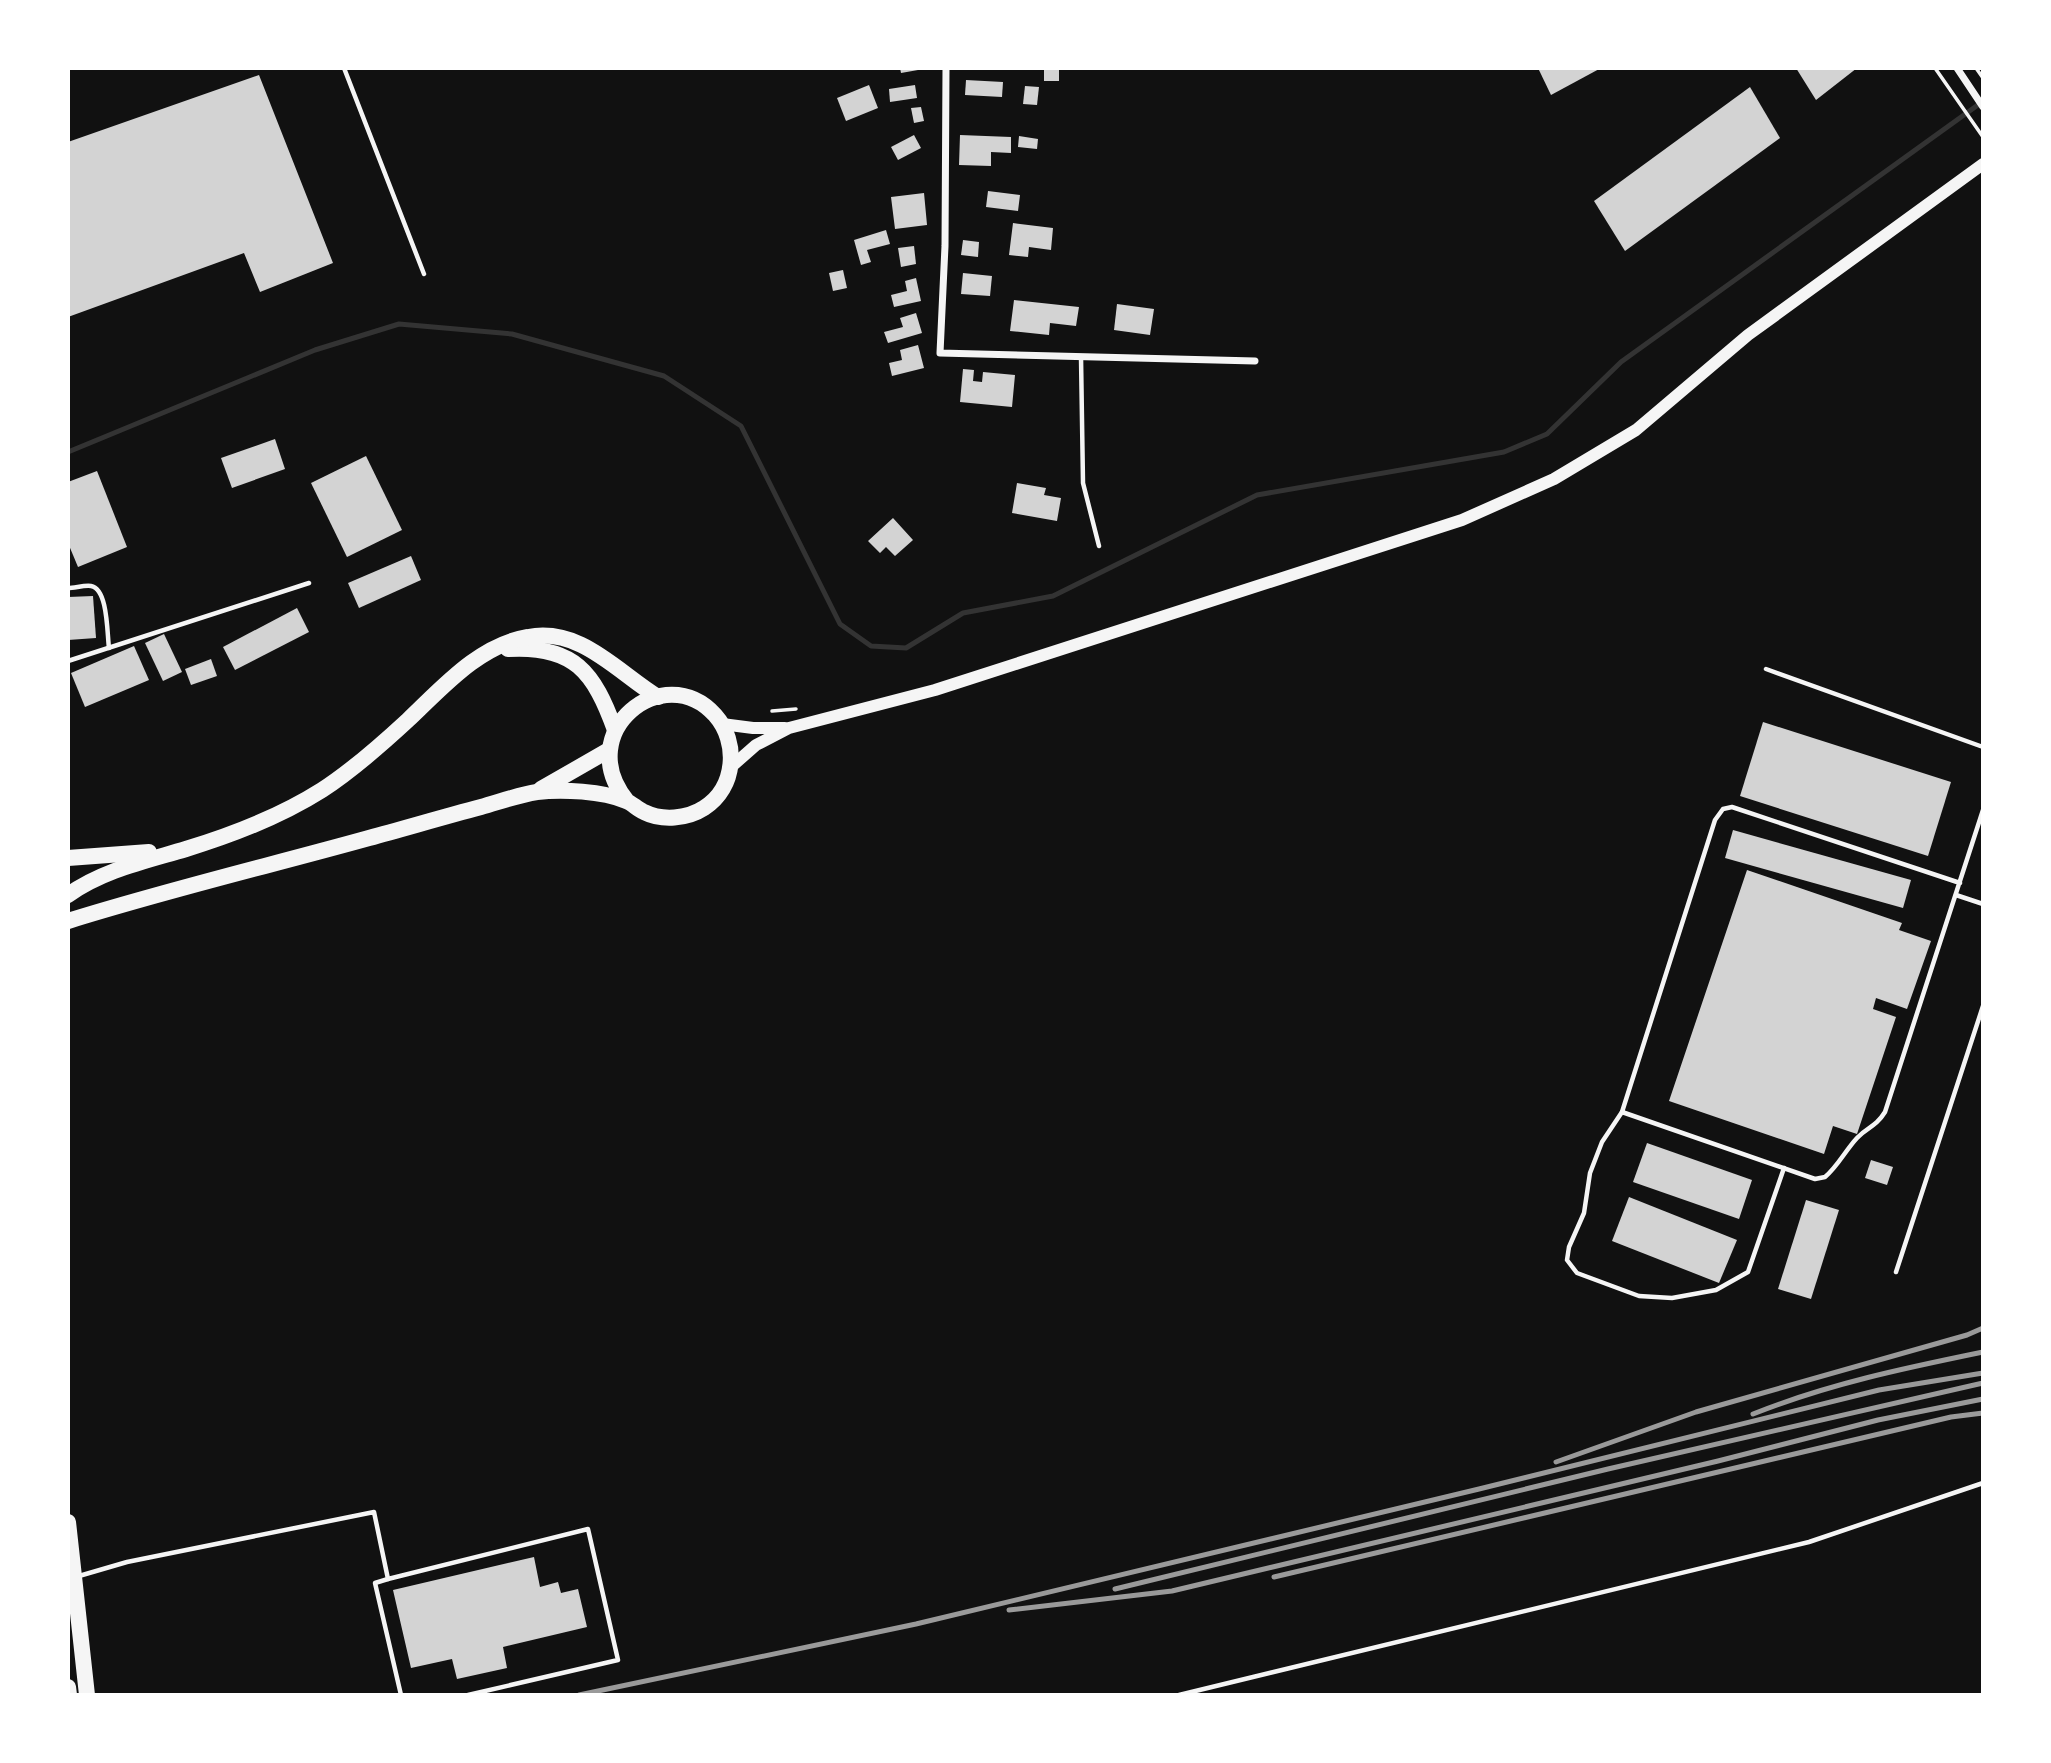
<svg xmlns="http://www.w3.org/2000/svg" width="2051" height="1763" font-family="'PT Sans',sans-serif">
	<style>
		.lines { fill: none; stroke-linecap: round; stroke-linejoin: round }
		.stream { stroke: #333; stroke-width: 5 }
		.building { fill: #d3d3d3 }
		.path { stroke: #f5f5f5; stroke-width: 3.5 }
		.service { stroke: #f5f5f5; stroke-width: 4.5 }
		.minor { stroke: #f5f5f5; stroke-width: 7 }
		.tertiary { stroke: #f5f5f5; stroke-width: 12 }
		.trunk { stroke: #f5f5f5; stroke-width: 16 }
		.rail { stroke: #9a9a9a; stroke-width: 5 }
	</style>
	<rect width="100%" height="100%" fill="#111"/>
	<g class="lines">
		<polyline class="stream" points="68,452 315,350 399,324 512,334 664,376 741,426 840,624 871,646 906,648 963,613 1053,596 1257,495 1504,452 1547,434 1621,362 1982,102"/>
	</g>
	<g class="building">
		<polygon points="900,68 918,68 918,70 901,73"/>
		<rect x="1044" y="68" width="15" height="13"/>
		<polygon points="1538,68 1601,68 1551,95"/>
		<polygon points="1796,68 1857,68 1816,100"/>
		<polygon points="259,75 333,263 260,292 244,253 68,317 68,142"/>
		<polygon points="966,80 1003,82 1002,97 965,95"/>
		<polygon points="869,85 878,108 846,121 837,98"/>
		<polygon points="915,85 917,98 890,102 889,89"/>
		<polygon points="1025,86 1039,87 1037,105 1023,104"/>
		<polygon points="1750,87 1780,138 1625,251 1594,201"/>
		<polygon points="921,107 924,121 914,123 911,108"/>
		<polygon points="914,135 921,148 898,160 891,147"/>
		<polygon points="960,135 1011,137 1011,153 991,152 991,166 959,165"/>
		<polygon points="1019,136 1038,139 1037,149 1018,147"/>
		<polygon points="988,191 1020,195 1018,211 986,207"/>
		<polygon points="924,193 927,225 895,229 891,197"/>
		<polygon points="1013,223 1053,228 1051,250 1029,247 1028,257 1009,255"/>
		<polygon points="886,230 890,244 867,250 871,262 861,265 854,240"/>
		<polygon points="963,240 979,242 978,257 961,255"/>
		<polygon points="914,246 916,264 901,267 898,248"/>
		<polygon points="843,270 847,288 833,291 829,273"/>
		<polygon points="963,273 992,276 990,296 961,294"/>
		<polygon points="916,278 921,301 894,307 891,295 907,291 905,281"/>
		<polygon points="1014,300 1079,307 1076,326 1050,323 1049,335 1010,331"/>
		<polygon points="1117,304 1154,309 1150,335 1114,330"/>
		<polygon points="916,313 922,333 888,343 884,332 903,327 900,318"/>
		<polygon points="918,345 924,368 892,376 889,363 902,360 900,350"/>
		<polygon points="963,369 974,370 973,381 982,382 983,372 1015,375 1012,407 960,402"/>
		<polygon points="275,439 285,469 232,488 221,458"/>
		<polygon points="366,456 402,530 347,557 311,483"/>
		<polygon points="97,471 127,547 78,567 68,543 68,482"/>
		<polygon points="1017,483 1046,488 1044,495 1061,498 1057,521 1012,513"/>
		<polygon points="893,518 913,540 895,556 886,547 880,553 868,541"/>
		<polygon points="411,556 421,580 359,608 348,583"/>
		<polygon points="93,596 96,638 68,640 68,597"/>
		<polygon points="297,608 309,632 235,670 223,647"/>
		<polygon points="164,634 182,672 163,681 145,643"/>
		<polygon points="134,646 149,680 85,707 71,673"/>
		<polygon points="211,659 217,676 191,685 185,669"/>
		<polygon points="1763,722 1951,782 1928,856 1740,796"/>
		<polygon points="1733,830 1911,880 1903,908 1725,858"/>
		<polygon points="1747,870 1902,923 1899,930 1931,941 1907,1009 1876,998 1873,1009 1896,1017 1857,1134 1833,1126 1824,1154 1669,1101"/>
		<polygon points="1647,1143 1752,1180 1739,1219 1633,1182"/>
		<polygon points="1871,1160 1893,1167 1887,1185 1865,1178"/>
		<polygon points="1629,1197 1737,1240 1719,1283 1612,1241"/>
		<polygon points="1806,1200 1839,1210 1811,1299 1778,1289"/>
		<polygon points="534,1557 540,1587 558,1582 561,1593 578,1589 587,1627 503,1647 507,1668 457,1679 452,1659 411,1668 393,1590"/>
	</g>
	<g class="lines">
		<g class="path">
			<polyline points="1935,68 1983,137"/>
			<polyline points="1976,68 1983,78"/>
			<polyline points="772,711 796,709"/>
		</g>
		<g class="service">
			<polyline points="344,68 424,274"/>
			<polyline points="1081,357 1083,483 1099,546"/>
			<path d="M 68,588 C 75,588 84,585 91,586 C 108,589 107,633 109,648"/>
			<polyline points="68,661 309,583"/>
			<polyline points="1766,669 1983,747"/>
			<path d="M 1960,883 L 1732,807 L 1723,809 L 1715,820 L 1622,1112 L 1815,1179 L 1825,1177 C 1838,1166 1845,1151 1857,1138 C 1868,1126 1875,1128 1885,1112 L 1983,810"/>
			<polyline points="1956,895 1983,904"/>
			<polyline points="1622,1112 1602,1142 1590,1173 1584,1213 1569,1247 1567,1260 1577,1273 1639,1296 1672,1298 1716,1290 1748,1272 1784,1168"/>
			<polyline points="1896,1272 1983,1006"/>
			<polyline points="79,1576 127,1562 374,1512 388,1579 588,1529 618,1660 468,1695"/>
			<polyline points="388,1579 375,1583 401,1695"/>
			<polyline points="1179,1695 1809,1542 1983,1483"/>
		</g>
		<g class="minor">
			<polyline points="946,68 945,246 940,353 1255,361"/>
			<polyline points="1957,68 1983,107"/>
		</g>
		<g class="tertiary">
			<polyline points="722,724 753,728 785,728"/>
			<polyline points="731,767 756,745 789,728 935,690 1462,520 1554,479 1636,430 1748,335 1983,164"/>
		</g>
		<g class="trunk">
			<path d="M 508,649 C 574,645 594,672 615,730"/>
			<polyline points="541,789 609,750"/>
			<polyline points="68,858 149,852"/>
			<path d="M 68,895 C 103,870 146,861 186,849 C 232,835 281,816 322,790 C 353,770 381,745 408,720 C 442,688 479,645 528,637 C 581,627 617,672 658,697"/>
			<path d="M 68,921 C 167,890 268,866 369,838 C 406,828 443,817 481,807 C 499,802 518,795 537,792 C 562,789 603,791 626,801 C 632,803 637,809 644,812 C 662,821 687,819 704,808 C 736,788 739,742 715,715 C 664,658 571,732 627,801"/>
			<polyline points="68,1522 87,1695"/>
			<polyline points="68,1687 69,1695"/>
		</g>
		<g class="rail">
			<path d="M 1753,1414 C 1828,1384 1905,1368 1983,1352"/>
			<polyline points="1556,1462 1696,1412 1967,1335 1983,1328"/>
			<polyline points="1274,1577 1951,1417 1983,1413"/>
			<polyline points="1115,1589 1608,1469 1983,1383"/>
			<polyline points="1009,1610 1172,1591 1718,1461 1878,1420 1983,1399"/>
			<polyline points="579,1695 916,1624 1479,1489 1879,1390 1983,1373"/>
		</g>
	</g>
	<rect width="2051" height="1763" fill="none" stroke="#ffffff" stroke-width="140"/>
</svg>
